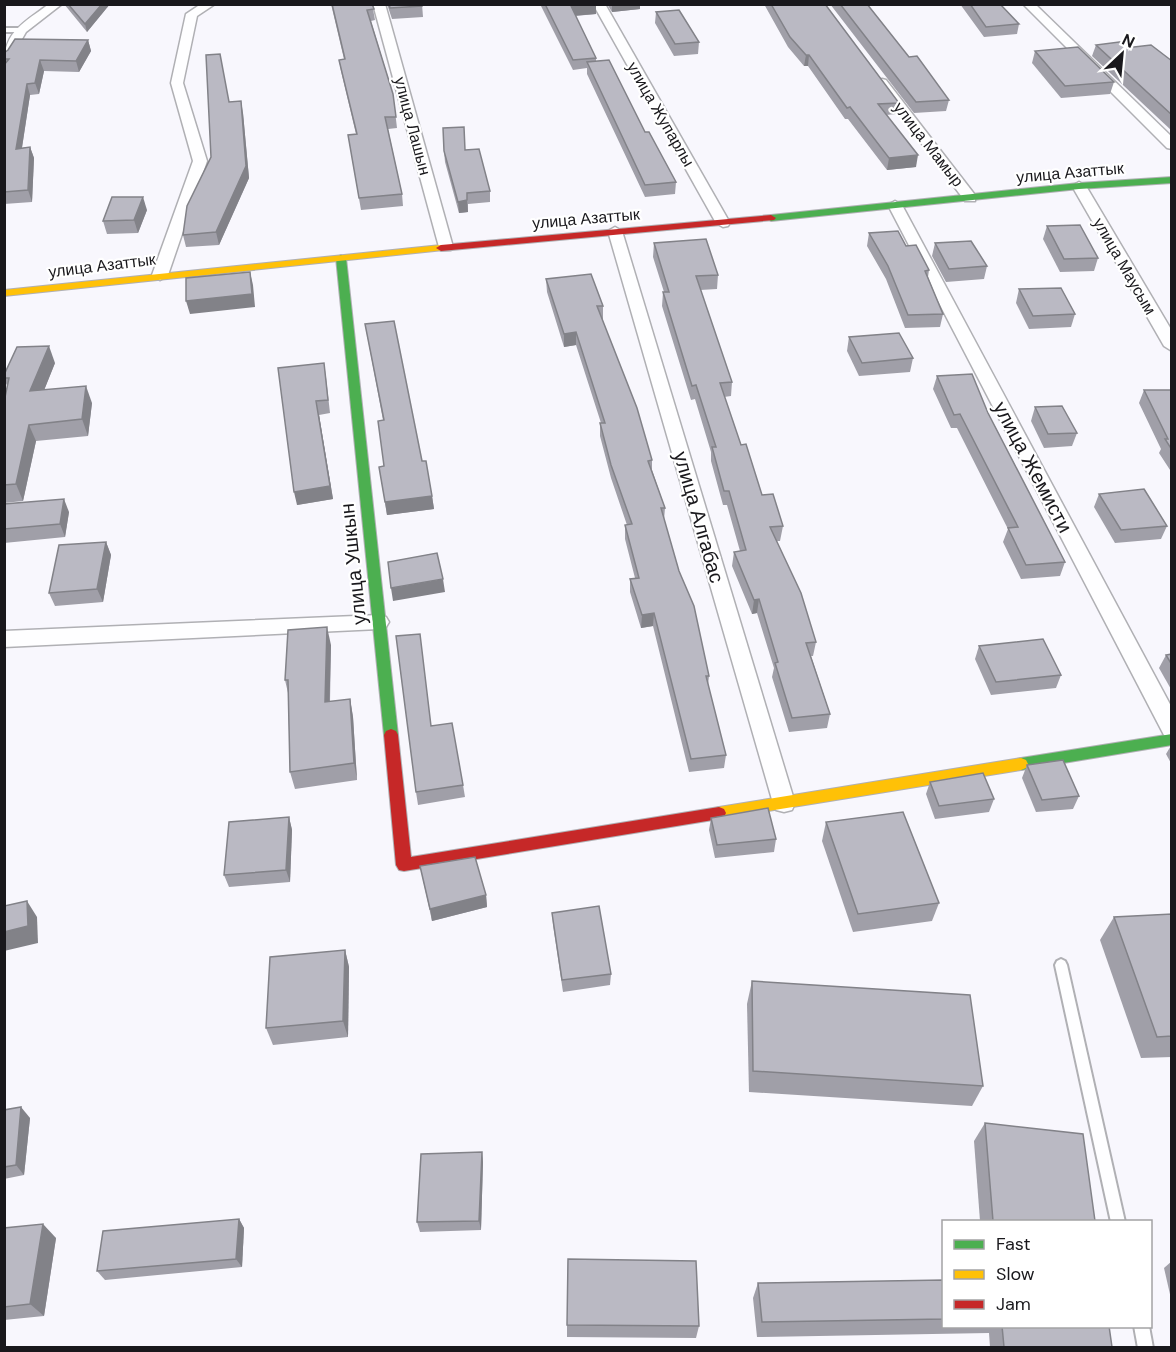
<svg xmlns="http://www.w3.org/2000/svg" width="1176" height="1352" font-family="'DM Sans',sans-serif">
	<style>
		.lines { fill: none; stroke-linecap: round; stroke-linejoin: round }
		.lane-casing { stroke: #b0b0b4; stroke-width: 4 }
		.street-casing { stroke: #b0b0b4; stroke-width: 3 }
		.fast-casing { stroke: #b0b0b4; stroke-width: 2 }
		.slow-casing { stroke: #b0b0b4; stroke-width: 2 }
		.jam-casing { stroke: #b0b0b4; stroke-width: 2 }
		.lane { fill: #fefeff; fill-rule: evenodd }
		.street { fill: #fefeff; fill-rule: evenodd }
		.fast { fill: #4caf50; fill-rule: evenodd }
		.slow { fill: #ffc107; fill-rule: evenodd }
		.jam { fill: #c62828; fill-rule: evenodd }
		.wall { fill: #a09fa8 }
		.shaded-wall { fill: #828288 }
		.building { fill: #bab9c3; stroke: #828288; stroke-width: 1.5 }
		.labels { text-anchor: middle; stroke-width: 4.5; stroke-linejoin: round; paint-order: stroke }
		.far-street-label { font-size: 16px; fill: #19181c; stroke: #fff }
		.street-label { font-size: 20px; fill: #19181c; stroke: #fff }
	</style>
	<rect width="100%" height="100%" fill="#f8f7fd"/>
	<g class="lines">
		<defs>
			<g id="lane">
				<polygon points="4,28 21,28 24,30 21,32 4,32"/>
				<polygon points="1061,959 1065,961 1067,965 1125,1222 1111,1222 1055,965 1057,961"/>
				<polygon points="1134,1326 1149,1326 1153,1348 1138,1348"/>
			</g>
			<g id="street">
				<path d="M 49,4 L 62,4 L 26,32 L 10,60 L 4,64 C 4,31 25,22 49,4 Z"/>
				<polygon points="201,4 215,4 197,16 183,83 207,161 168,275 160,280 152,275 193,161 171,83 186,14"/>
				<polygon points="373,4 385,4 453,247 451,250 441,250 439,247"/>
				<polygon points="593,4 605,4 730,223 728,226 723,227 716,223"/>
				<polygon points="1023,4 1035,4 1172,137 1172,149 1167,148"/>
				<polygon points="882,79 886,80 975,195 975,201 965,201 876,83"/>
				<polygon points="1079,182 1086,186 1172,331 1172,351 1164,346 1072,186"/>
				<polygon points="895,201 902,205 1172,708 1172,737 1164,735 888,205"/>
				<polygon points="615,227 622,231 795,803 792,810 784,812 776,810 773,803 608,231"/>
				<polygon points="379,615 386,617 389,622 386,627 379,629 4,647 4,631"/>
			</g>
			<g id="fast">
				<polygon points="1172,177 1172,183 1079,189 771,221 766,218 771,215 1079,183"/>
				<polygon points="341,255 346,258 398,735 396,739 386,739 384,735 336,258"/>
				<polygon points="1172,734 1172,745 1021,770 1016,768 1014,764 1016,760 1021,758"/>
			</g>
			<g id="slow">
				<polygon points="441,245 446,248 444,250 4,296 4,290"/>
				<polygon points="1021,758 1026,760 1028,764 1026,768 1021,770 719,819 714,817 712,813 714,809 719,807"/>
			</g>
			<g id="jam">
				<polygon points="771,215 776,218 774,220 441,251 436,248 441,245"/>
				<polygon points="391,729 396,731 398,735 411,857 719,807 724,809 726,813 724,817 719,819 404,871 399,870 396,865 384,735 386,731"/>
			</g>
		</defs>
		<use href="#lane" class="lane-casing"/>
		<use href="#street" class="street-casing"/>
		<use href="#fast" class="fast-casing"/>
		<use href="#slow" class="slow-casing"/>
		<use href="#jam" class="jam-casing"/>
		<use href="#lane" class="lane"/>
		<use href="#street" class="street"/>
		<use href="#fast" class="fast"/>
		<use href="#slow" class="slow"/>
		<use href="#jam" class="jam"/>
	</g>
	<g class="wall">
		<polygon points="64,4 110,4 87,32"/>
		<polygon points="331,4 372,4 375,20 371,21 393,94 397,128 388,129 402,194 403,206 361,210 348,135 356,134 341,71 339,60 344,59"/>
		<polygon points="387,4 422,4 423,17 392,19"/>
		<polygon points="540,4 596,4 596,14 575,16 596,58 596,62 645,132 676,182 675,194 645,197 587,74 587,68 573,70"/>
		<polygon points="607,4 640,4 640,9 612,12"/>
		<polygon points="764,4 825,4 899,103 896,114 886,115 916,167 887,170 848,119 845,119 808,66 804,66 788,47"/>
		<polygon points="830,4 867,4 909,57 949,100 946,111 914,113"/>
		<polygon points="960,4 1003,4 1002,6 1019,24 1017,34 984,37"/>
		<polygon points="656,12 699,42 698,54 674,56 655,23"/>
		<polygon points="88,40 91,51 79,72 44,71 39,94 30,95 22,148 30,147 34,158 32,202 4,204 4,53"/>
		<polygon points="1096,45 1134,47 1172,61 1172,131 1092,56"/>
		<polygon points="1035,51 1114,82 1110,94 1061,98 1032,63"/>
		<polygon points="229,102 243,113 249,178 219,245 186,247 183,235 211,157"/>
		<polygon points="465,150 490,191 490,202 468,204 468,212 459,213 445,162 444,151"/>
		<polygon points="147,210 138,233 107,234 103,221"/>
		<polygon points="1047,226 1098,258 1094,271 1060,272 1043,239"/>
		<polygon points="869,233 906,246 929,270 928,277 943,314 940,327 905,328 886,279 867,246"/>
		<polygon points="654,243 718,275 717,289 700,290 732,382 731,396 724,397 741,445 762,495 783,526 780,541 777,541 816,642 813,656 811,656 830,714 827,728 789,732 772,677 774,668 757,613 752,614 732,566 734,552 740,551 727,505 723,505 711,461 711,452 695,399 691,400 662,306 663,292 664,292 653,257"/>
		<polygon points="935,243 987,266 984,279 946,282 932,256"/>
		<polygon points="546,279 603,306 603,319 602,319 652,460 652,470 665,508 664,520 709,676 708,685 726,755 724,768 689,772 653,626 641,628 630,592 630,579 635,578 625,539 625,525 627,525 611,478 600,436 600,423 601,423 576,345 564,347 547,292"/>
		<polygon points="1019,289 1075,314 1071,327 1029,329 1016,303"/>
		<polygon points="365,324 422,461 432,496 434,509 387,515 379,467 384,466 383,420"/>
		<polygon points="849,337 913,358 910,372 859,376 847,351"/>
		<polygon points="55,363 44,390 92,403 88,436 36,441 23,501 4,503 4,402 8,387 4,380 4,375"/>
		<polygon points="324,363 326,377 330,413 319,415 333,499 297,505"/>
		<polygon points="937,376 988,413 1065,562 1060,576 1021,579 1003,542 1008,529 957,428 951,428 933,389"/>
		<polygon points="1144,390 1172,390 1172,473 1159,453 1161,449 1139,403"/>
		<polygon points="1035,407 1077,433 1072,446 1044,448 1031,421"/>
		<polygon points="1099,494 1167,526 1161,539 1115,543 1094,507"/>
		<polygon points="4,504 69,512 65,537 4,543"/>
		<polygon points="106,542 111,555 103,602 55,606 49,593"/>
		<polygon points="331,645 330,702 350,699 353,717 357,780 295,789 290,772 288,693 285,680"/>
		<polygon points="979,646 1061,675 1056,688 991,695 975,659"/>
		<polygon points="1172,654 1172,691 1159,668 1166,655"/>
		<polygon points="431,726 463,785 465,797 418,805 416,792"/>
		<polygon points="1172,744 1172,765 1166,754"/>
		<polygon points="1027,765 1079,796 1073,809 1036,812 1022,778"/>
		<polygon points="930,782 994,799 989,812 935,819 926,794"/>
		<polygon points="289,817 292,830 290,882 229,887 224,875"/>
		<polygon points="711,818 776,839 774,852 715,858 709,830"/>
		<polygon points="826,822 939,903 932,921 853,932 822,841"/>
		<polygon points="420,866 486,895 487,907 432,921"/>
		<polygon points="552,913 611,974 610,985 563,992 553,925"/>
		<polygon points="1172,914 1172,1057 1141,1058 1100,940 1114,917"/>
		<polygon points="345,950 349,967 348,1037 273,1045 266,1028"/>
		<polygon points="752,981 983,1086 972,1106 749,1092 747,1004"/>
		<polygon points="4,1110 30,1118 24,1175 4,1179"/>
		<polygon points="985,1123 1095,1221 980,1221 974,1141"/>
		<polygon points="482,1152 483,1162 481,1230 420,1232 417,1222"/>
		<polygon points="239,1219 244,1228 242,1267 105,1280 97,1271"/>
		<polygon points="4,1228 56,1238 44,1316 4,1320"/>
		<polygon points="1172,1261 1172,1303 1164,1268"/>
		<polygon points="944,1280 944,1326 1109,1326 1112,1347 990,1347 989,1333 757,1337 753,1298 758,1283"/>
		<polygon points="567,1325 699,1326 696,1338 567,1337"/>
	</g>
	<g class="shaded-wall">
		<polygon points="102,4 110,4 87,32 85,24"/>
		<polygon points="596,4 596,14 571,16 571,6"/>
		<polygon points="612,4 640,4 640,9 612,12"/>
		<polygon points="88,40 91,51 79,72 76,61"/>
		<polygon points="806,55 809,55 808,66 804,66"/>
		<polygon points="40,60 44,71 39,94 35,83"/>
		<polygon points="27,84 30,95 20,160 16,149"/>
		<polygon points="241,101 243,113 249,178 219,245 216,232"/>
		<polygon points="30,147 34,158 32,202 28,190"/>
		<polygon points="918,155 916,167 887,170 889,158"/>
		<polygon points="143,197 147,210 138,233 134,220"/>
		<polygon points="467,200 468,212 459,213 458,202"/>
		<polygon points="250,272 253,285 255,307 190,314 186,301"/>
		<polygon points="576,332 576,345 564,347 564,334"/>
		<polygon points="49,346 55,363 37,408 30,391"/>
		<polygon points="86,386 92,403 88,436 82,419"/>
		<polygon points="319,415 333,499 297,505 294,492"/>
		<polygon points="29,425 36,441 23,501 16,484"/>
		<polygon points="432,496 434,509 387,515 385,502"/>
		<polygon points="64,499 69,512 65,537 60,524"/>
		<polygon points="106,542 111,555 103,602 97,589"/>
		<polygon points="443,579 445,592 393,601 391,588"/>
		<polygon points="759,599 757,613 752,614 754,600"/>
		<polygon points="654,613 653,626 641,628 642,615"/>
		<polygon points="327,627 331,645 329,720 325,702"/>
		<polygon points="350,699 353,717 357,780 354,763"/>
		<polygon points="289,817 292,830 290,882 286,870"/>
		<polygon points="486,895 487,907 432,921 430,909"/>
		<polygon points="27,901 37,917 38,943 4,951 4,932"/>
		<polygon points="345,950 349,967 348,1037 343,1021"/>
		<polygon points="21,1107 30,1118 24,1175 16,1165"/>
		<polygon points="482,1152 483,1162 481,1230 479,1221"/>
		<polygon points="239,1219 244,1228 242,1267 236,1259"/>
		<polygon points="43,1224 56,1238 44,1316 30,1304"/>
	</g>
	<g class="building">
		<polygon points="68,4 102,4 85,24"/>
		<polygon points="332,4 372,4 374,9 367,10 393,94 396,117 385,117 402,194 359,198 348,135 357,134 339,60 345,59"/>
		<polygon points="389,4 422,4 422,6 390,8"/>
		<polygon points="545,4 591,4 571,6 596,58 573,60"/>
		<polygon points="771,4 825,4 899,103 878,104 918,155 889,158 850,107 847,108 809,55 806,55 790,37"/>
		<polygon points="840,4 867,4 909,57 917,56 949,100 916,102"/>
		<polygon points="970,4 1000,4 1019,24 986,27"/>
		<polygon points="679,10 699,42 675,44 656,12"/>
		<polygon points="15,39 88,40 76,61 40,60 35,83 27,84 16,149 30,147 28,190 4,192 4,65 9,59 4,59 4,53 8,50"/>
		<polygon points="1127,41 1134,47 1151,45 1172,61 1172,115 1096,45"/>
		<polygon points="1078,47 1114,82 1065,86 1035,51"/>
		<polygon points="220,54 229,102 241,101 246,166 216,232 183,235 187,206 211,157 206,55"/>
		<polygon points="609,60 645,132 649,132 676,182 645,185 587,62"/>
		<polygon points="464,127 465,150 479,149 490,191 467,193 467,200 458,202 444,151 443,128"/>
		<polygon points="112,197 143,197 134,220 103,221"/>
		<polygon points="1080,225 1098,258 1064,259 1047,226"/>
		<polygon points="898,231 906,246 916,245 929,270 925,271 943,314 908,315 888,266 869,233"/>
		<polygon points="706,239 718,275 696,276 732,382 720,383 741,445 746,444 762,495 773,494 783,526 770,527 801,593 816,642 806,643 830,714 792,718 775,663 778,662 759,599 754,600 734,552 746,550 729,491 724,491 712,447 716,447 696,385 692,386 663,292 669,292 654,243"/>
		<polygon points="971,241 987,266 949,269 935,243"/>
		<polygon points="250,272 252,294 186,301 186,278"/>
		<polygon points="591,274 603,306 597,306 637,408 652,460 648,461 665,508 661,508 679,571 694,606 709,676 706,676 726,755 691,759 654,613 642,615 630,579 639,578 625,525 632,524 611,465 600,423 605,423 576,332 564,334 546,279"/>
		<polygon points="1061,288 1075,314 1033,316 1019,289"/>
		<polygon points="394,321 422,461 426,461 432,496 385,502 379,467 384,466 378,421 384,420 365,324"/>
		<polygon points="899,333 913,358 862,363 849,337"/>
		<polygon points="49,346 30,391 86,386 82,419 29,425 16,484 4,485 4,402 9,378 4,378 4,375 17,347"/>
		<polygon points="324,363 328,400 316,401 330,486 294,492 278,368"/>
		<polygon points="972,374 988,413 1065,562 1026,565 1008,528 1018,527 960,414 954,415 937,376"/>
		<polygon points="1144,390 1172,390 1172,450 1165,439 1168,439"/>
		<polygon points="1062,406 1077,433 1048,434 1035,407"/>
		<polygon points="1144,489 1167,526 1121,530 1099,494"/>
		<polygon points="64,499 60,524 4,529 4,504"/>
		<polygon points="106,542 97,589 49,593 59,545"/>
		<polygon points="437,553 443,579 391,588 388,562"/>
		<polygon points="327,627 325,702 350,699 354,763 290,772 288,680 285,680 288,630"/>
		<polygon points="420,634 431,726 452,723 463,785 416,792 396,636"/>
		<polygon points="1043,639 1061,675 996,682 979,646"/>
		<polygon points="1172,654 1172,665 1166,655"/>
		<polygon points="1063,760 1079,796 1042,800 1027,765"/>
		<polygon points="983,773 994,799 939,806 930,782"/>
		<polygon points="768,808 776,839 717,845 711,818"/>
		<polygon points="903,812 939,903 858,914 826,822"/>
		<polygon points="289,817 286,870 224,875 229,822"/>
		<polygon points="475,857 486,895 430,909 420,866"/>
		<polygon points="27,901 28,926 4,932 4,906"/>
		<polygon points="599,906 611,974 562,980 552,913"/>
		<polygon points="1172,914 1172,1036 1157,1037 1114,917"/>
		<polygon points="345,950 343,1021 266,1028 270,957"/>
		<polygon points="752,981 970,995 983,1086 753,1071"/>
		<polygon points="21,1107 16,1165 4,1167 4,1110"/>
		<polygon points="985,1123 1083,1134 1095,1221 993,1221"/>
		<polygon points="482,1152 479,1221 417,1222 421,1154"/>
		<polygon points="239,1219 236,1259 97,1271 103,1231"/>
		<polygon points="43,1224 30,1304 4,1307 4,1228"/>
		<polygon points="568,1259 696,1261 699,1326 567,1325"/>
		<polygon points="944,1280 944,1319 762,1322 758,1283"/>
		<polygon points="1002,1326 1109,1326 1112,1347 1004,1347"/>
	</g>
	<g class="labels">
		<g class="far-street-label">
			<text transform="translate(661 114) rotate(60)" y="6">улица Жупарлы</text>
			<text transform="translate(413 126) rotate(75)" y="6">улица Лашын</text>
			<text transform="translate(929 144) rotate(52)" y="6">улица Мамыр</text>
			<text transform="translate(1070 172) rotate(-5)" y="6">улица Азаттык</text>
			<text transform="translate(586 218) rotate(-5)" y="6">улица Азаттык</text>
			<text transform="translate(102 265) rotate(-7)" y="6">улица Азаттык</text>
			<text transform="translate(1125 266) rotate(60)" y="6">улица Маусым</text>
		</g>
		<g class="street-label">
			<text transform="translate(1033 467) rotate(62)" y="7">улица Жемисти</text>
			<text transform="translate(699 517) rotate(74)" y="7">улица Алгабас</text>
			<text transform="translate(353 564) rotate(-96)" y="7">улица Ушкын</text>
		</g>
	</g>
	<rect width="1176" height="1352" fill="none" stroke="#19181c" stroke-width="12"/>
	<rect x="942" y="1220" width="210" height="108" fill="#ffffff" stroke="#a3a3a4" stroke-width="1.5"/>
	<rect x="954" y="1240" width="30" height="9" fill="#4caf50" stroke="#a3a3a4" stroke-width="1.5"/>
	<text x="996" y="1250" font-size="18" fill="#19181c">Fast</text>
	<rect x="954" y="1270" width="30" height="9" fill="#ffc107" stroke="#a3a3a4" stroke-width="1.5"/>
	<text x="996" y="1280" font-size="18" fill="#19181c">Slow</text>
	<rect x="954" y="1300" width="30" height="9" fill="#c62828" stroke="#a3a3a4" stroke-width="1.5"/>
	<text x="996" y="1310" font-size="18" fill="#19181c">Jam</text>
	<g transform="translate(1122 54) rotate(26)" stroke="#ffffff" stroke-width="4.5" paint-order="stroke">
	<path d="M0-4.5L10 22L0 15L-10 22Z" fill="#19181c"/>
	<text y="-9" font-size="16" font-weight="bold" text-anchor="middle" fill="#19181c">N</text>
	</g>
</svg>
